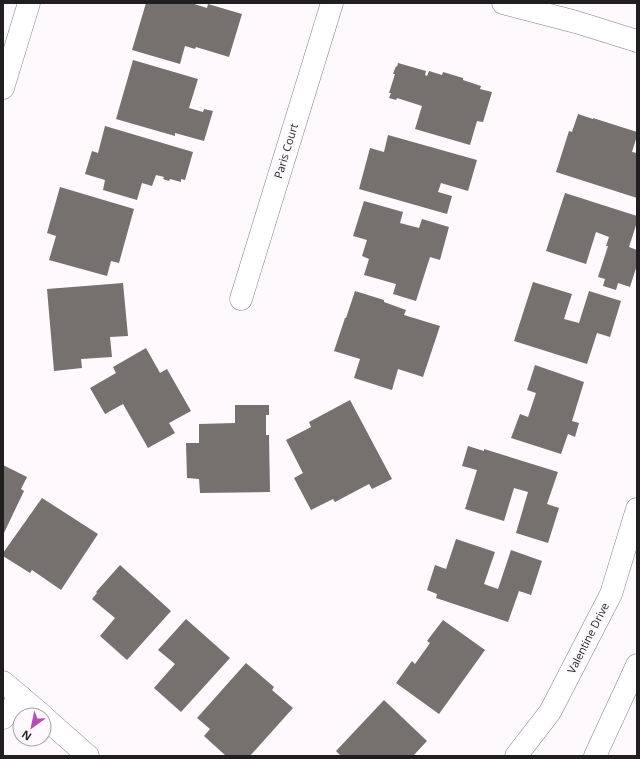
<svg xmlns="http://www.w3.org/2000/svg" width="640" height="759" font-family="'Open Sans',sans-serif">
	<style>
		.building { fill: #76716e }
		.lines { fill: none; stroke-linecap: round; stroke-linejoin: round }
		.minor-casing { stroke: #817e82; stroke-width: 23 }
		.major-casing { stroke: #817e82; stroke-width: 23 }
		.minor { stroke: #fff; stroke-width: 22 }
		.major { stroke: #fff; stroke-width: 22 }
		.labels { text-anchor: middle; stroke-width: 3.5; stroke-linejoin: round; paint-order: stroke }
		.street-label { font-size: 11px; fill: #201e20; stroke: #fdf9fd }
	</style>
	<rect width="100%" height="100%" fill="#fdf9fd"/>
	<g class="building">
		<polygon points="146,3 191,3 207,8 208,4 242,14 229,57 196,47 195,49 185,46 180,64 132,50"/>
		<polygon points="133,60 198,79 189,108 203,112 204,109 213,111 204,141 175,133 175,136 116,119"/>
		<polygon points="398,63 426,71 425,75 427,76 429,71 442,75 443,72 463,78 463,80 481,86 480,89 492,92 483,122 477,121 470,145 415,129 422,106 397,98 396,100 389,98 391,93 389,93 395,74 393,74 396,66 397,67"/>
		<polygon points="578,114 593,119 593,118 637,132 637,136 632,152 637,153 637,198 556,172 569,131 572,132"/>
		<polygon points="105,126 193,152 185,180 181,179 181,182 170,179 169,181 163,179 164,177 156,175 152,186 142,183 137,200 103,190 105,180 85,174 92,151 98,153"/>
		<polygon points="388,135 477,160 468,191 441,183 438,192 452,196 447,214 359,189 370,148 384,152"/>
		<polygon points="60,187 134,209 119,263 111,261 107,276 49,260 56,236 47,233"/>
		<polygon points="565,193 637,216 637,222 629,247 637,250 637,265 630,287 618,283 616,290 603,286 605,279 598,277 608,246 606,246 609,237 596,232 586,264 546,251"/>
		<polygon points="364,201 403,212 400,223 419,228 422,219 449,227 440,260 430,257 416,301 393,294 396,284 364,275 369,259 362,256 367,240 353,236"/>
		<polygon points="533,282 572,294 564,319 579,323 589,291 621,301 610,337 597,333 587,364 514,341"/>
		<polygon points="123,283 128,336 110,337 112,357 81,359 82,368 54,371 47,289"/>
		<polygon points="355,291 384,300 384,302 406,310 404,315 440,326 423,377 398,369 392,390 354,378 360,359 334,351 345,318 346,318"/>
		<polygon points="146,348 160,373 167,369 191,411 169,423 175,433 148,448 123,404 105,414 90,388 116,373 113,367"/>
		<polygon points="535,365 584,382 572,421 579,423 575,437 568,434 561,454 511,438 520,414 528,417 536,393 527,390"/>
		<polygon points="350,400 392,479 372,489 369,484 335,502 333,499 311,510 294,478 303,473 286,440 311,427 309,422"/>
		<polygon points="235,405 269,405 269,415 266,415 266,435 269,435 270,492 200,493 199,479 187,478 186,443 199,443 199,424 235,423"/>
		<polygon points="468,446 484,451 484,449 558,472 547,504 559,508 548,543 516,533 528,492 514,488 504,521 465,509 477,470 462,466"/>
		<polygon points="3,465 27,477 21,489 24,491 3,535"/>
		<polygon points="42,498 98,534 61,590 32,570 30,573 3,556 3,553"/>
		<polygon points="456,539 495,552 484,584 498,589 511,550 542,561 531,595 519,591 508,622 436,598 437,594 427,590 435,565 446,569"/>
		<polygon points="120,565 171,611 127,660 100,636 115,618 92,599 97,593 96,592"/>
		<polygon points="186,619 230,658 181,712 154,688 175,664 158,650"/>
		<polygon points="443,620 485,650 439,714 396,683 412,661 415,664 430,643 427,641"/>
		<polygon points="246,663 274,687 272,690 293,708 250,756 226,756 204,736 210,729 197,718"/>
		<polygon points="384,700 427,741 413,756 341,756 336,751"/>
	</g>
	<g class="lines">
		<defs>
			<g id="minor">
				<polyline points="3,88 29,3"/>
				<polyline points="241,299 332,3"/>
				<polyline points="3,682 42,715"/>
				<polyline points="44,717 88,756"/>
				<polyline points="3,718 21,697"/>
				<polyline points="516,756 550,712 611,594 637,509"/>
				<polyline points="595,756 637,665"/>
			</g>
			<polyline id="major" points="503,3 576,22 637,41"/>
		</defs>
		<use href="#minor" class="minor-casing"/>
		<use href="#major" class="major-casing"/>
		<use href="#minor" class="minor"/>
		<use href="#major" class="major"/>
	</g>
	<g class="labels">
		<g class="street-label">
			<text transform="translate(286 151) rotate(-73)" y="4">Paris Court</text>
			<text transform="translate(588 638) rotate(-63)" y="4">Valentine Drive</text>
		</g>
	</g>
	<rect width="640" height="759" fill="none" stroke="#201e20" stroke-width="8"/>
	<g transform="translate(32 727) rotate(213)"><circle r="19" fill="#fdf9fd" stroke="#a5a1a5"/>
	<path d="M0-3L7 15L0 10L-7 15Z" fill="#b64fb3"/>
	<text y="-6" font-size="11" font-weight="bold" text-anchor="middle" fill="#201e20">N</text>
	</g>
</svg>
